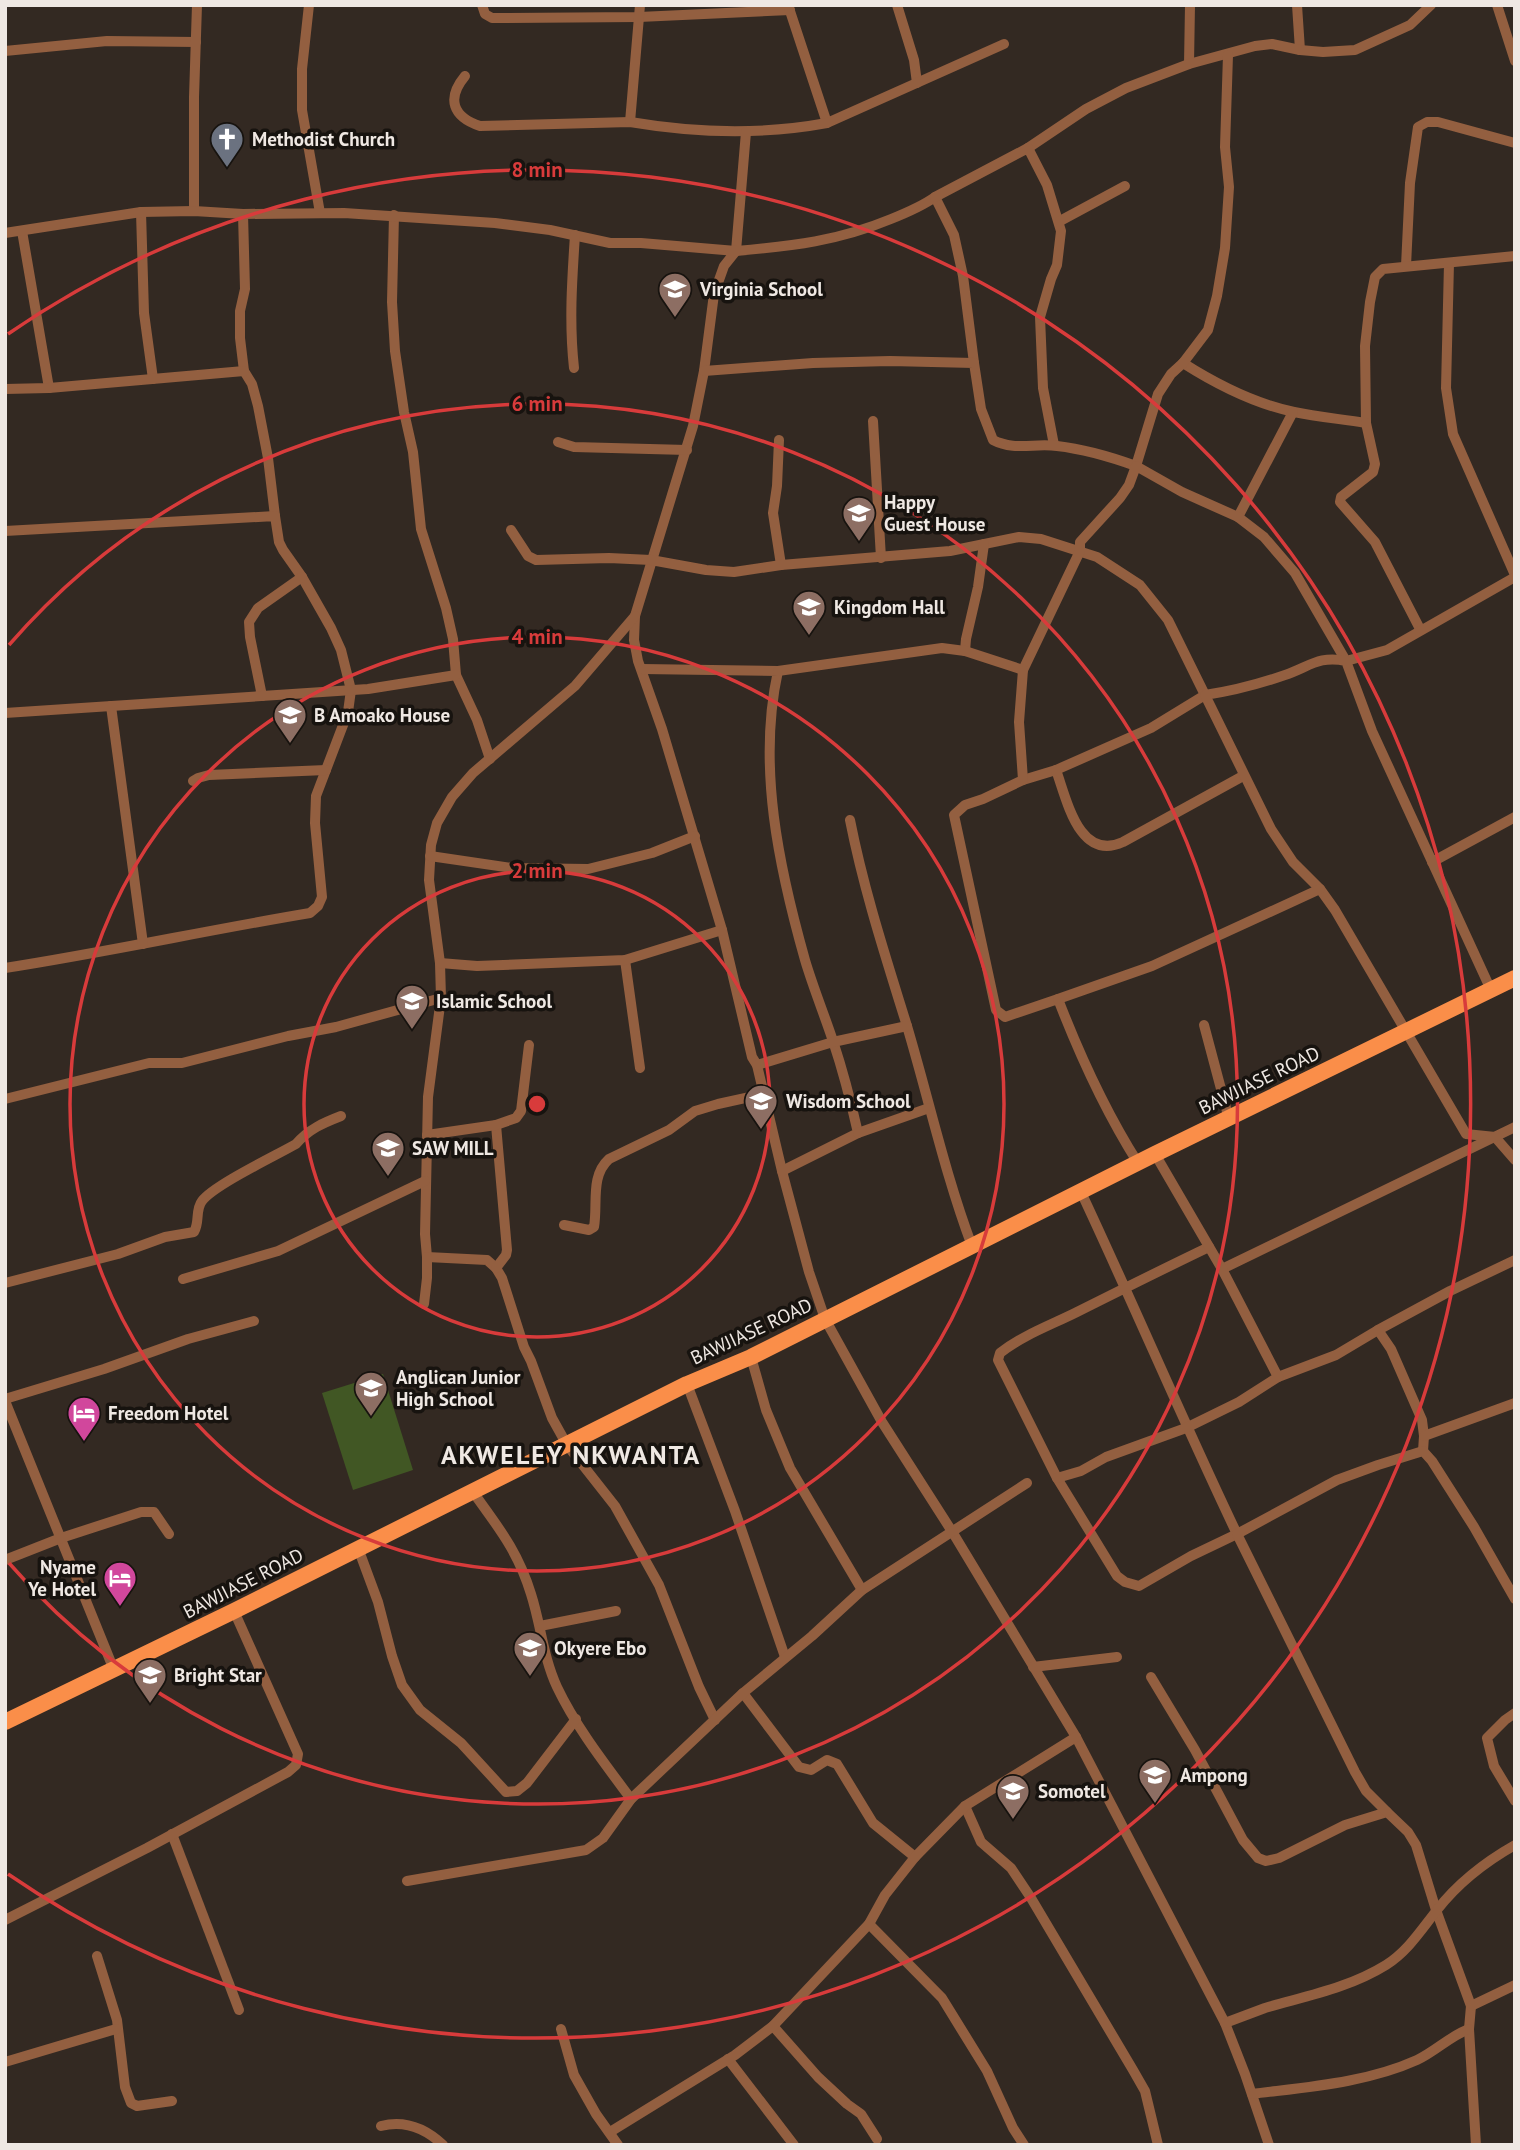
<svg xmlns="http://www.w3.org/2000/svg" width="1520" height="2150" font-family="'PT Sans',sans-serif">
	<style>
		.green { fill: #415724 }
		.lines { fill: none; stroke-linecap: round; stroke-linejoin: round }
		.minor { stroke: #935f40; stroke-width: 10 }
		.primary { stroke: #fa8e49; stroke-width: 16 }
		.ring { fill: none; stroke: #d83b3b; stroke-width: 3.5 }
		.labels { text-anchor: middle; stroke-width: 7; stroke-linejoin: round; paint-order: stroke }
		.poi-label { font-size: 19px; font-weight: bold; fill: #efe8e3; stroke: #17130f; text-anchor: start }
		.street-label { font-size: 19px; fill: #efe8e3; stroke: #17130f }
		.district-label { font-size: 26px; font-weight: bold; letter-spacing: 2px; fill: #efe8e3; stroke: #17130f }
		.centre { fill: #d83b3b; stroke: #17130f; stroke-width: 3.5 }
		.ring-label { font-size: 21px; text-anchor: middle; font-weight: bold; fill: #d83b3b; stroke: #17130f; stroke-width: 7; stroke-linejoin: round; paint-order: stroke }
	</style>
	<rect width="100%" height="100%" fill="#332922"/>
	<polygon class="green" points="383,1374 413,1470 353,1490 322,1393"/>
	<g class="lines">
		<g class="minor">
			<polyline points="309,5 302,69 302,110 320,213"/>
			<polyline points="482,5 485,14 492,18 639,17 790,10"/>
			<polyline points="788,5 827,123"/>
			<polyline points="897,5 914,60 917,83"/>
			<polyline points="1297,5 1300,50"/>
			<polyline points="1497,5 1515,61"/>
			<polyline points="5,51 107,41 196,42"/>
			<polyline points="1189,64 1190,5"/>
			<path d="M 465,76 C 446,99 453,117 480,126 L 630,122 C 695,133 762,135 827,123 L 1004,44"/>
			<polyline points="630,122 640,5"/>
			<path d="M 746,132 L 736,251 C 793,246 838,241 891,219 C 906,213 921,207 935,197 L 954,235 L 963,276 L 974,363"/>
			<polyline points="1028,148 1086,109 1126,88 1189,64 1255,46 1272,44 1300,50 1323,52 1355,50 1410,25 1431,5"/>
			<polyline points="935,197 1028,148 1047,185 1061,231 1057,265 1051,279 1040,317 1043,388 1054,445"/>
			<polyline points="194,211 194,97 197,5"/>
			<polyline points="141,212 144,313 153,379"/>
			<polyline points="243,214 245,289 240,311 240,338 244,371 252,384 258,406 268,458 275,516"/>
			<polyline points="394,215 392,302 395,351 404,412 413,452 421,529 446,608 453,639 456,675 477,720 490,759"/>
			<polyline points="1060,221 1125,186"/>
			<polyline points="22,231 49,388"/>
			<polyline points="5,233 141,212 194,211 243,214 344,213 495,223 550,230 610,243 641,243 736,251 724,266 714,294 704,371 693,426 635,616 634,640 638,661 662,729 722,930 752,1057 757,1065 782,1171 809,1272 825,1319 882,1422 953,1533 1076,1737 1225,2023 1245,2074 1269,2145"/>
			<polyline points="1449,263 1446,388 1453,434 1515,575"/>
			<polyline points="1406,266 1410,183 1418,127 1427,122 1438,122 1515,143"/>
			<path d="M 1183,363 C 1216,384 1256,404 1294,412 C 1318,417 1342,419 1366,423 L 1365,346 L 1370,302 L 1375,277 L 1383,269 L 1515,256"/>
			<path d="M 574,368 C 569,323 572,280 575,235"/>
			<path d="M 704,371 L 813,363 L 890,361 L 974,363 L 981,409 L 993,440 C 1014,451 1034,443 1057,446 C 1084,449 1111,457 1136,466 L 1158,394 L 1171,374 L 1183,363 L 1208,330 L 1217,296 L 1225,248 L 1229,187 L 1225,147 L 1228,55"/>
			<polyline points="5,389 49,388 244,371"/>
			<polyline points="873,421 881,558"/>
			<polyline points="1366,423 1375,464 1373,472 1341,497 1340,502 1375,542 1420,629"/>
			<polyline points="779,440 777,486 773,513 781,565"/>
			<polyline points="558,442 574,447 687,450"/>
			<polyline points="1238,517 1293,412"/>
			<polyline points="511,530 528,556 536,560 609,558 651,560 706,570 734,572 781,565 950,551 1019,537 1041,539 1097,557 1140,585 1168,620 1205,695 1151,728 1056,770 1023,780"/>
			<path d="M 5,531 L 275,516 L 279,542 L 283,550 L 302,577 L 331,628 L 341,650 L 351,690 L 348,712 L 316,796 L 315,823 L 322,897 L 318,906 L 310,913 C 208,930 108,952 5,968"/>
			<polyline points="635,616 575,686 473,773 452,797 437,823 431,845 429,880 440,963 441,998 428,1097 425,1234 427,1257 487,1260 496,1268 502,1278 524,1347 531,1361 552,1418 567,1445 615,1506 659,1585 699,1687 715,1720"/>
			<polyline points="965,651 966,639 978,587 984,544"/>
			<path d="M 642,669 L 778,671 C 757,766 779,868 805,960 C 813,987 824,1014 833,1041 C 843,1071 851,1102 858,1133 L 782,1171"/>
			<polyline points="1023,670 1080,551 1080,542 1120,498 1129,485 1136,466 1182,492 1238,517 1264,537 1295,573 1346,661 1387,650 1515,577"/>
			<path d="M 778,671 L 942,648 L 965,651 L 1023,670 L 1019,722 L 1023,780 L 983,799 L 965,805 L 954,815 L 996,1010 L 1005,1017 L 1058,999 C 1080,1056 1105,1111 1138,1163"/>
			<polyline points="262,696 250,637 249,622 258,608 302,577"/>
			<polyline points="111,706 143,944"/>
			<polyline points="5,713 368,689 456,675"/>
			<path d="M 1056,770 C 1067,800 1079,862 1123,842 L 1243,776"/>
			<polyline points="193,781 198,778 209,775 326,770"/>
			<path d="M 850,820 C 864,891 886,958 907,1026 C 929,1100 945,1174 972,1246"/>
			<polyline points="430,856 512,868 588,869 652,853 695,836"/>
			<polyline points="1432,862 1515,817"/>
			<polyline points="625,960 640,1068"/>
			<polyline points="440,963 477,966 625,960 722,930"/>
			<path d="M 1491,990 L 1372,731 L 1346,661 C 1319,655 1309,667 1285,675 C 1259,684 1232,691 1205,695 L 1271,829 L 1293,862 L 1320,889 L 1335,910 L 1466,1134 L 1495,1137 L 1515,1160"/>
			<polyline points="1058,999 1152,966 1320,889"/>
			<polyline points="1204,1025 1229,1119"/>
			<polyline points="757,1065 833,1042 907,1026"/>
			<polyline points="5,1099 149,1063 182,1063 288,1036 336,1027 441,998"/>
			<polyline points="496,1125 507,1250 506,1255 496,1268"/>
			<polyline points="858,1133 929,1108"/>
			<polyline points="427,1135 496,1125 516,1118 521,1111 529,1045"/>
			<path d="M 1081,1192 C 1134,1305 1183,1421 1237,1534 L 1191,1556 L 1139,1586 L 1125,1582 L 1117,1576 L 1057,1478 L 998,1360 L 1000,1353 C 1023,1335 1051,1325 1077,1312 C 1121,1290 1165,1268 1209,1247"/>
			<path d="M 564,1225 L 589,1230 L 594,1227 C 598,1204 590,1176 609,1159 L 669,1130 L 695,1111 L 718,1104 L 764,1094"/>
			<polyline points="1222,1269 1515,1127"/>
			<polyline points="183,1279 278,1251 425,1181"/>
			<path d="M 5,1283 L 118,1254 L 165,1237 L 194,1232 C 200,1222 195,1210 202,1201 C 214,1185 275,1156 296,1144 C 309,1129 323,1123 341,1116"/>
			<polyline points="424,1304 427,1278 427,1257"/>
			<polyline points="1378,1330 1450,1291 1515,1260"/>
			<polyline points="751,1357 766,1410 790,1468 862,1590"/>
			<polyline points="1278,1377 1336,1355 1378,1330 1391,1349 1422,1420 1424,1436 1423,1451"/>
			<polyline points="687,1384 735,1511 785,1657"/>
			<polyline points="5,1399 104,1369 188,1339 254,1321"/>
			<polyline points="5,1401 114,1670"/>
			<polyline points="1424,1436 1515,1403"/>
			<polyline points="1057,1478 1081,1471 1106,1457 1186,1428 1239,1402 1278,1377 1222,1269 1155,1154"/>
			<path d="M 473,1492 C 498,1527 518,1551 531,1594 C 541,1625 543,1657 557,1687 C 576,1727 605,1764 631,1799"/>
			<polyline points="358,1548 378,1602 392,1656 402,1685 420,1710 461,1743 506,1792 517,1791 527,1783 576,1719"/>
			<polyline points="5,1560 61,1538 141,1512 154,1512 169,1534"/>
			<polyline points="540,1626 616,1611"/>
			<polyline points="1033,1667 1117,1657"/>
			<polyline points="1151,1677 1195,1750 1243,1840 1258,1858 1266,1861 1279,1858 1345,1825 1387,1812 1408,1832 1416,1845 1436,1910 1471,2006 1469,2029 1476,2145"/>
			<polyline points="743,1693 799,1767 811,1770 827,1760 837,1764 873,1823 915,1857"/>
			<polyline points="1515,1713 1505,1720 1487,1738 1494,1766 1515,1801"/>
			<polyline points="965,1806 981,1842 1011,1868 1031,1898 1133,2070 1145,2091 1158,2145"/>
			<polyline points="1387,1812 1366,1791 1355,1772 1237,1534 1337,1480 1378,1465 1423,1451 1432,1461 1474,1527 1515,1599"/>
			<polyline points="172,1834 239,2010"/>
			<polyline points="407,1881 586,1850 603,1838 631,1799 743,1693 812,1636 862,1590 1027,1483"/>
			<polyline points="5,1920 147,1848 288,1772 296,1765 298,1754 234,1611"/>
			<polyline points="869,1924 942,1998 987,2071 1013,2128 1024,2145"/>
			<polyline points="97,1956 117,2020 125,2087 131,2103 137,2106 172,2101"/>
			<polyline points="1471,2006 1515,1985"/>
			<path d="M 1225,2023 C 1238,2018 1252,2013 1265,2008 C 1306,1996 1349,1988 1386,1965 C 1408,1951 1421,1930 1437,1910 C 1458,1883 1485,1862 1515,1845"/>
			<polyline points="773,2026 818,2077 847,2104 861,2114 877,2139"/>
			<polyline points="561,2029 574,2075 596,2114 618,2145"/>
			<polyline points="728,2059 794,2145"/>
			<polyline points="5,2062 116,2029"/>
			<path d="M 1252,2094 C 1307,2087 1366,2083 1417,2060 C 1436,2051 1450,2036 1469,2029"/>
			<path d="M 381,2126 C 405,2120 425,2128 443,2145"/>
			<polyline points="610,2132 735,2055 773,2026 869,1924 885,1895 915,1857 965,1806 1076,1737"/>
		</g>
		<polyline class="primary" points="5,1722 234,1611 687,1384 751,1357 1155,1154 1515,978"/>
	</g>
	<g class="ring">
		<circle cx="537" cy="1104" r="233"/>
		<circle cx="537" cy="1104" r="467"/>
		<path d="M9 645A700 700 0 1 1 9 1563"/>
		<path d="M8 334A934 934 0 1 1 8 1874"/>
	</g>
	<defs>
		<symbol id="church-pin" viewBox="-11 -11 22 30"><path d="M0 17L-7.5 6A9.5 9.5 0 1 1 7.5 6Z" fill="#6b7280" stroke="#17130f"/><path d="M-1.2-6h2.4v3.5h3.3v2.4h-3.3V6h-2.4V-.1h-3.3v-2.4h3.3Z" fill="#fff"/></symbol>
		<symbol id="school-pin" viewBox="-11 -11 22 30"><path d="M0 17L-7.5 6A9.5 9.5 0 1 1 7.5 6Z" fill="#8d6e63" stroke="#17130f"/><path d="M0-5L7-2L0 1L-7-2ZM-4 1L0 2.5L4 1V4Q0 6-4 4Z" fill="#fff"/></symbol>
		<symbol id="hotel-pin" viewBox="-11 -11 22 30"><path d="M0 17L-7.5 6A9.5 9.5 0 1 1 7.5 6Z" fill="#d1479c" stroke="#17130f"/><path d="M-6-4.5h1.5V1H6V5H4.5V3h-9V5H-6ZM-4 0a1.8 1.8 0 1 1 3.6 0ZM.5 0V-2.5h3Q6-2.5 6 0Z" fill="#fff"/></symbol>
	</defs>
	<g fill-rule="evenodd">
		<use href="#church-pin" x="208" y="120" width="38" height="52"/>
		<use href="#school-pin" x="656" y="270" width="38" height="52"/>
		<use href="#school-pin" x="840" y="494" width="38" height="52"/>
		<use href="#school-pin" x="790" y="588" width="38" height="52"/>
		<use href="#school-pin" x="271" y="696" width="38" height="52"/>
		<use href="#school-pin" x="393" y="982" width="38" height="52"/>
		<use href="#school-pin" x="742" y="1082" width="38" height="52"/>
		<use href="#school-pin" x="369" y="1129" width="38" height="52"/>
		<use href="#school-pin" x="352" y="1369" width="38" height="52"/>
		<use href="#hotel-pin" x="65" y="1394" width="38" height="52"/>
		<use href="#hotel-pin" x="101" y="1559" width="38" height="52"/>
		<use href="#school-pin" x="511" y="1629" width="38" height="52"/>
		<use href="#school-pin" x="131" y="1656" width="38" height="52"/>
		<use href="#school-pin" x="1136" y="1756" width="38" height="52"/>
		<use href="#school-pin" x="994" y="1772" width="38" height="52"/>
	</g>
	<g class="labels">
		<g class="poi-label">
			<text x="252" y="146">Methodist Church</text>
			<text x="700" y="296">Virginia School</text>
			<text x="884" y="509">Happy<tspan x="884" dy="22">Guest House</tspan></text>
			<text x="834" y="614">Kingdom Hall</text>
			<text x="314" y="722">B Amoako House</text>
			<text x="436" y="1008">Islamic School</text>
			<text x="786" y="1108">Wisdom School</text>
			<text x="412" y="1155">SAW MILL</text>
			<text x="396" y="1384">Anglican Junior<tspan x="396" dy="22">High School</tspan></text>
			<text x="108" y="1420">Freedom Hotel</text>
			<text x="96" y="1574" text-anchor="end">Nyame<tspan x="96" dy="22">Ye Hotel</tspan></text>
			<text x="554" y="1655">Okyere Ebo</text>
			<text x="174" y="1682">Bright Star</text>
			<text x="1180" y="1782">Ampong</text>
			<text x="1038" y="1798">Somotel</text>
		</g>
		<g class="street-label">
			<text transform="translate(1259 1080) rotate(-26)" y="7">BAWJIASE ROAD</text>
			<text transform="translate(751 1331) rotate(-25)" y="7">BAWJIASE ROAD</text>
			<text transform="translate(243 1583) rotate(-27)" y="7">BAWJIASE ROAD</text>
		</g>
		<g class="district-label">
			<text x="571" y="1464">AKWELEY NKWANTA</text>
		</g>
	</g>
	<circle cx="537" cy="1104" r="10" class="centre"/>
	<g class="ring-label">
		<text x="537" y="177">8 min</text>
		<text x="537" y="411">6 min</text>
		<text x="537" y="644">4 min</text>
		<text x="537" y="878">2 min</text>
	</g>
	<rect width="1520" height="2150" fill="none" stroke="#efe8e3" stroke-width="14"/>
</svg>
